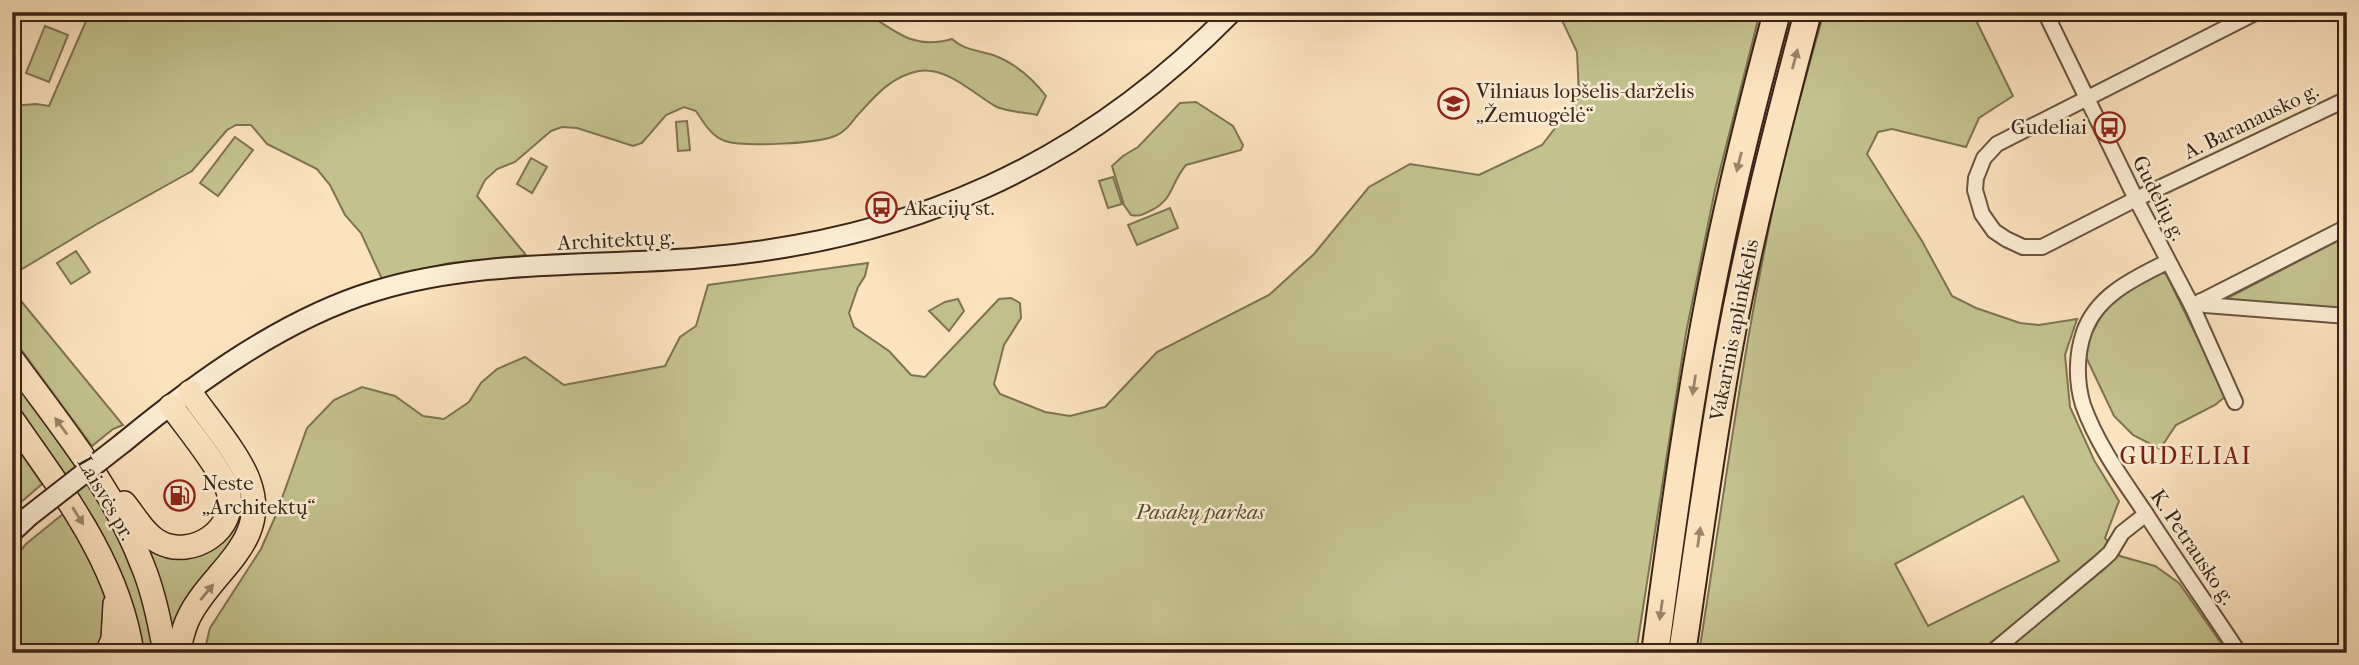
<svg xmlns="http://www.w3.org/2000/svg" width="2359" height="665" font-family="'IM FELL French Canon',serif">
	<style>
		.green { fill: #c3c28f; stroke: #7e7352; stroke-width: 2; fill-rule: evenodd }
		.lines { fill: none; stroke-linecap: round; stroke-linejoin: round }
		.street-casing { stroke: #6a5440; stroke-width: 18 }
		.secondary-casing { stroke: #392416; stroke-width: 23 }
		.primary-casing { stroke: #392416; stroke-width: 26 }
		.highway-casing { stroke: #392416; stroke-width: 30 }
		.street { stroke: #fcedd5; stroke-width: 14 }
		.secondary { stroke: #fcedd5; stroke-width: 19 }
		.primary { stroke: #fbe3bf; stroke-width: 23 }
		.highway { stroke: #fbe3bf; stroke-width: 26 }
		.secondary-bridge-casing { stroke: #392416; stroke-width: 23; stroke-linecap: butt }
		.secondary-bridge { stroke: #fcedd5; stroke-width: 19 }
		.oneway { fill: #9a846a }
		.labels { text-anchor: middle; stroke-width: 5; stroke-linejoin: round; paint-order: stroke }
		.poi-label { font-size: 21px; fill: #392416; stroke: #fcedd5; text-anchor: start }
		.street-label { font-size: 21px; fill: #392416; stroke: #fcedd5 }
		.park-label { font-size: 21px; font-style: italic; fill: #5c4c34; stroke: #fcedd5 }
		.quarter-label { font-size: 24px; letter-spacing: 2px; fill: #7a1f14; stroke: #fcedd5 }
	</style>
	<rect width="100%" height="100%" fill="#fbe3bf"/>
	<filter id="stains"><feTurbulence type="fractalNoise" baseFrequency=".00286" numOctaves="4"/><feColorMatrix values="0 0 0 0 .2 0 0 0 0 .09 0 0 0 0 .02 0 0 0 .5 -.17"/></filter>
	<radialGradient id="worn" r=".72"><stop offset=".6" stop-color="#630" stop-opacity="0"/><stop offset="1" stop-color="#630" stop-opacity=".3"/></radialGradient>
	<g class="green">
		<path d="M 90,12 L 865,12 C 897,32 913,50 952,39 C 964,50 977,50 993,55 C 1015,63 1032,78 1046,96 L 1037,115 C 1024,112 1006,112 995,106 C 974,94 946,66 919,71 C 891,76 874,97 856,117 C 851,124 844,132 837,135 C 820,144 744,147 725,141 C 712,137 703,122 696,111 L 684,107 L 666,115 L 642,143 L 633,146 L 577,128 L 562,127 L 551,131 L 515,162 L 497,169 L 485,180 L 477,196 L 526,255 L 450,263 L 382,279 L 361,233 L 345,215 L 330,185 L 317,169 L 267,144 L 251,125 L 236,125 L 227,130 L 192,171 L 97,224 L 12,275 L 12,106 L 36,104 L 49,106 Z"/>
		<polygon points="1558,12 1760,12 1715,190 1686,333 1636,653 204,653 210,628 261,549 276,515 307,428 334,400 362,387 395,396 423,416 444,419 469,402 481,383 497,369 525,357 564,385 665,366 680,337 696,326 708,285 868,263 865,276 858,287 849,313 854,327 889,351 911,375 925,377 999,299 1011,298 1020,303 1021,318 1004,345 994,384 1000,394 1045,412 1070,416 1105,407 1157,352 1269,295 1314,254 1369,187 1410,164 1479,175 1542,145 1579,97 1577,52"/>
		<path d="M 1824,12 L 1972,12 L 2013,96 L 1979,118 L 1966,147 L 1892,129 L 1878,132 L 1867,154 L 1922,241 L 1952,296 L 1976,308 L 2020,323 L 2039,325 L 2077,319 L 2065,355 L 2070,407 L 2094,460 L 2119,501 L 2105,538 L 2120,556 L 2155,566 L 2179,583 L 2228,653 L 1699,653 C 1722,508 1741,362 1771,218 C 1785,149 1805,80 1824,12 ZM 2023,496 L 2059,561 L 1928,626 L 1895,564 Z"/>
		<polygon points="45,26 68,35 49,82 26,73"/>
		<path d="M 1196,102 L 1233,126 L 1243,145 L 1241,150 L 1186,165 C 1171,182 1174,199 1152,210 C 1144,214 1140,217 1131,215 L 1124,205 L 1112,166 L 1123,156 L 1138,147 L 1180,103 Z"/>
		<polygon points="687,121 690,150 678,151 676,122"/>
		<polygon points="235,137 253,150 218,196 200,183"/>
		<polygon points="531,158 547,167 532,193 517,184"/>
		<polygon points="1113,177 1122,204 1108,208 1099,181"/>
		<polygon points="1170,208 1178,228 1137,245 1128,225"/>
		<polygon points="2347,236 2347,312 2218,303"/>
		<polygon points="76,251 90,272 71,284 57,263"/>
		<polygon points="2159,272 2166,274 2226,396 2215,405 2176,425 2160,449 2133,435 2114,416 2086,357 2090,337 2104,310 2122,294"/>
		<polygon points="12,290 123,425 113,429 92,446 12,337"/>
		<polygon points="958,299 964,311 949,331 929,311 945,302"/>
		<polygon points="12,373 96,491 128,544 160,653 141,653 136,616 117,564 94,519 12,403"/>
		<polygon points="201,421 244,487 243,528 173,634 144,540 154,548 231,523 195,425"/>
		<polygon points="16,446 42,484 12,510 12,449"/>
		<path d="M 63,514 C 80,540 112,589 109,621 C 108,631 101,643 98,653 L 12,653 L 12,561 L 26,544 Z"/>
	</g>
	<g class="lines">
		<defs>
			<g id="street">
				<polyline points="2045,12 2136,199 2192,306 2235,402"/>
				<polyline points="2257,12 1997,144 1984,158 1976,178 1975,190 1982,214 1994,231 2006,239 2023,247 2042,247 2136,199 2347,99"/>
				<path d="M 2167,262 C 2135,278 2097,295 2084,332 C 2076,355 2076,382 2083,405 C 2097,444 2121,477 2144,511 C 2175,559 2208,606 2239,653"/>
				<polyline points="2201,301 2205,305 2347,316"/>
				<polyline points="2192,306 2347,227"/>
				<polyline points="1991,653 2100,562 2110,553 2122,533 2146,514"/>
			</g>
			<g id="secondary">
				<path d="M 124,442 C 197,382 283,319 375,291 C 479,259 591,267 698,258 C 911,241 1082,165 1232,12"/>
				<polyline points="12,532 28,517"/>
			</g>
			<g id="primary">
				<path d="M 12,359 C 59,424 113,488 142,564 C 154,592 160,623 165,653"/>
				<path d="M 12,419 C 62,491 119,563 132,653"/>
				<path d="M 124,503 C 135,516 144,534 159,542 C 192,560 239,529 228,491 C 222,470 185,425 171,406"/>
				<polyline points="107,653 113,639 115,604"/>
				<path d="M 178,653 C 181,641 183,628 189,617 C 211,571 271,542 249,482 C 240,455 207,417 190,392"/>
			</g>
			<g id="highway">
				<path d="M 1655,653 C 1673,521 1690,390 1717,260 C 1734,176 1755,94 1777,12"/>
				<path d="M 1682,653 C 1697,553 1710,453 1728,353 C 1749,238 1778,125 1808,12"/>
			</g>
		</defs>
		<use href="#street" class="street-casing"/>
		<use href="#secondary" class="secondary-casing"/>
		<use href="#primary" class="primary-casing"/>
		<use href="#highway" class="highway-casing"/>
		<use href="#street" class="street"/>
		<use href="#secondary" class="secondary"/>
		<use href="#primary" class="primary"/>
		<use href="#highway" class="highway"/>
		<defs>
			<polyline id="secondary-bridge" points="28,517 124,442"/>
		</defs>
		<use href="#secondary-bridge" class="secondary-bridge-casing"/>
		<use href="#secondary-bridge" class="secondary-bridge"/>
	</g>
	<defs><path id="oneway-solid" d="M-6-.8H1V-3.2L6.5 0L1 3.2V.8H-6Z" transform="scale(1.75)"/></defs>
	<g class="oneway">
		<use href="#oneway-solid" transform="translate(1795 59) rotate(-75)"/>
		<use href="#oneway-solid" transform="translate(1739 162) rotate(104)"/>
		<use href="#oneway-solid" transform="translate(1694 385) rotate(99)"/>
		<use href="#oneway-solid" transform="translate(61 426) rotate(-126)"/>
		<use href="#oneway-solid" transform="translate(78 516) rotate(58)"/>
		<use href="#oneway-solid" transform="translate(1699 537) rotate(-82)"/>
		<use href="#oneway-solid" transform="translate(207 592) rotate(-51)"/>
		<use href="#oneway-solid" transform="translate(1661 610) rotate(98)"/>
	</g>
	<defs>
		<symbol id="school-ring" viewBox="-11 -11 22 22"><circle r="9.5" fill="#fcedd5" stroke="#8f2418" stroke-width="1.5"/><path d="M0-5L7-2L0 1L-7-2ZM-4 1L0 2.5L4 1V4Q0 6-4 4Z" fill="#8f2418"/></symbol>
		<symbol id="bus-ring" viewBox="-11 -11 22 22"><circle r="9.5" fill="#fcedd5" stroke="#8f2418" stroke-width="1.5"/><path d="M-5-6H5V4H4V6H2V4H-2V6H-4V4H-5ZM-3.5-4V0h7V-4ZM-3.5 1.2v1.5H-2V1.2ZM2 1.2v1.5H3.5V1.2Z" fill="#8f2418"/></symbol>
		<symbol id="fuel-ring" viewBox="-11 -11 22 22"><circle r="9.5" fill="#fcedd5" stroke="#8f2418" stroke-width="1.5"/><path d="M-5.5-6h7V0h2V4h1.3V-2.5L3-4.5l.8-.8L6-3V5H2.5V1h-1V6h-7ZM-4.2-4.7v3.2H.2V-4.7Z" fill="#8f2418"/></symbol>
	</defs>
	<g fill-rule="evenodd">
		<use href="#school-ring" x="1436" y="86" width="35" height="35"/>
		<use href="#bus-ring" x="2092" y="110" width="35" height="35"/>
		<use href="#bus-ring" x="864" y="190" width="35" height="35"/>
		<use href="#fuel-ring" x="162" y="478" width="35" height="35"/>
	</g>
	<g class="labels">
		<g class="poi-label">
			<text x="1476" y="98">Vilniaus lopšelis-darželis<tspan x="1476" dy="24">„Žemuogėlė“</tspan></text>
			<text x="2087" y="134" text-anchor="end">Gudeliai</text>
			<text x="904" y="215">Akacijų st.</text>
			<text x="202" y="490">Neste<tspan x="202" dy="24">„Architektų“</tspan></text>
		</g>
		<g class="street-label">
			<text transform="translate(2251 121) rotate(-26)" y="7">A. Baranausko g.</text>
			<text transform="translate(2159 198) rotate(63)" y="7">Gudelių g.</text>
			<text transform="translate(616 240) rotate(-3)" y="7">Architektų g.</text>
			<text transform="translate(1734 330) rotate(-79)" y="7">Vakarinis aplinkkelis</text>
			<text transform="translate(106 498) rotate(60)" y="7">Laisvės pr.</text>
			<text transform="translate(2193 547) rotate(56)" y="7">K. Petrausko g.</text>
		</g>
		<g class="park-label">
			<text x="1200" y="519">Pasakų parkas</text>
		</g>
		<g class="quarter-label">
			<text x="2186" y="464">GUDELIAI</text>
		</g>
	</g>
	<rect width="2359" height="665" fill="none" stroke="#fbe3bf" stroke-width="42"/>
	<rect x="14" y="14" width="2331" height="637" fill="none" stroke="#392416" stroke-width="3.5"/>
	<rect x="21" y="21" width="2317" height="623" fill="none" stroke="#392416" stroke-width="2"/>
	<rect width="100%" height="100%" filter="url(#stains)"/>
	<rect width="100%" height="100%" fill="url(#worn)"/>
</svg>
